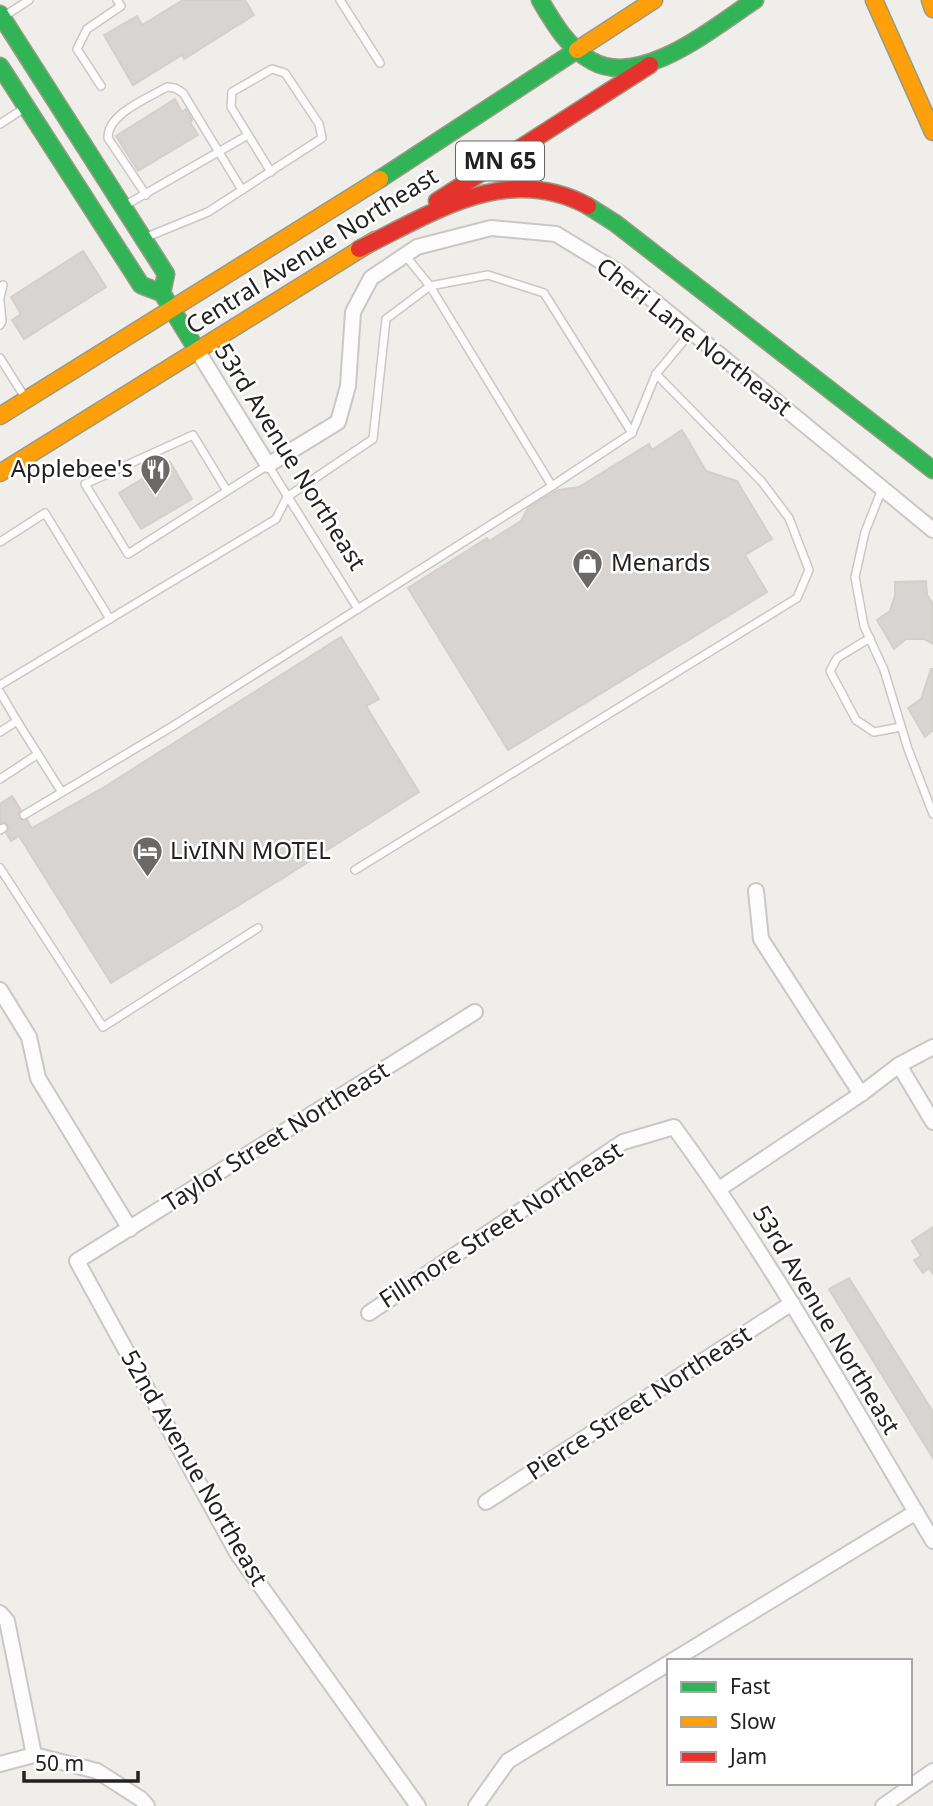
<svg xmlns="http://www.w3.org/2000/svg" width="933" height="1806" font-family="'Noto Sans',sans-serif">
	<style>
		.building { fill: #d7d4d2; stroke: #d3d0cc; stroke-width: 2 }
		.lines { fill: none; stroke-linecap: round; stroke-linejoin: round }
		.lane-casing { stroke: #c9c8c7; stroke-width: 10 }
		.street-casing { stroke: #c9c8c7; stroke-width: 18 }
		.fast-casing { stroke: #999a82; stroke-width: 19 }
		.slow-casing { stroke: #999a82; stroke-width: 19 }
		.jam-casing { stroke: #999a82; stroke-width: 19 }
		.lane { stroke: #fdfcfc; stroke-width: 7 }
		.street { stroke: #fdfcfc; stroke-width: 14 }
		.fast { stroke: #30b455; stroke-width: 16 }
		.slow { stroke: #ff9f0a; stroke-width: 16 }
		.jam { stroke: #e5322d; stroke-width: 16 }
		.labels { text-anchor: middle; stroke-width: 5; stroke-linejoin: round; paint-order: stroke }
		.shield { fill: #fff; stroke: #646464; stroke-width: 2 }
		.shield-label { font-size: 23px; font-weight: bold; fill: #222 }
		.street-label { font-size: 24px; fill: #222; stroke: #fff }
		.poi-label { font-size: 24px; fill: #222; stroke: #fff; text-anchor: start }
	</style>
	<rect width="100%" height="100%" fill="#f0eeeb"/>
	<g class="building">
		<polygon points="183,0 245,0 254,15 184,59 182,55 133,85 104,35 137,16 142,25"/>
		<polygon points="175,99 182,112 186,109 192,120 190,122 198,135 138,171 116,136"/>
		<polygon points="83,251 106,287 24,339 12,320 21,314 11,297"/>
		<polygon points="682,430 706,471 737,481 772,539 745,555 767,592 508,750 408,588 487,538 489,541 521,521 528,508 547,496 558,490 579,487 649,444 652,450"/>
		<polygon points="170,462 192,499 141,529 119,493"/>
		<polygon points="926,581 927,595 933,604 933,644 924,639 906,639 894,649 877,620 890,611 895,595 895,582"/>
		<polygon points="341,637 379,699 366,706 419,792 283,878 111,983 19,836 11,841 6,833 9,827 5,822 0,823 0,804 12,796 21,810 18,814 19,819 27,820 32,828 106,786"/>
		<polygon points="931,669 933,669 933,730 925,737 908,708 921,699"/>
		<polygon points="933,1227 933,1274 929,1268 923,1273 914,1260 921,1256 912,1241"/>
		<polygon points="849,1278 933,1412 933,1458 829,1289"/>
	</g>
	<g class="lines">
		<defs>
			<g id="lane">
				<polyline points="340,0 380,63"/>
				<polyline points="3,17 29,0"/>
				<polyline points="101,86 77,49 87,29 121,6 117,0"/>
				<polyline points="0,124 26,107"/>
				<path d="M 146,195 L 108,138 C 107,114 148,98 167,87 L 175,88 L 183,93 L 242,190"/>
				<polyline points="124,206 248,135"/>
				<polyline points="147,237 208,212 322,138 319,124 285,73 272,69 232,92 231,107 271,172"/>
				<polyline points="405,255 430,286 552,486 632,433 656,374 691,332"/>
				<polyline points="0,298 3,285"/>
				<polyline points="0,301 2,321 0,325"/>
				<polyline points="0,358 24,396"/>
				<polyline points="882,489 865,532 855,577 864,626 884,670 908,749 933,814"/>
				<polyline points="227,491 193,435 85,484 128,554 268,465 358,609"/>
				<polyline points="0,542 45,513 110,619"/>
				<polyline points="870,638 837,658 830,671 856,720 874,732 901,727"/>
				<polyline points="0,685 276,519 287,497 373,439 386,319 430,286 488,275 544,293 632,433"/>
				<polyline points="0,692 17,721"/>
				<polyline points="0,732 17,721 61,791"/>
				<polyline points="0,779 38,754"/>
				<polyline points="24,815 173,726 552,486"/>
				<polyline points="0,830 3,828"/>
				<polyline points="0,868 103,1027 258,928"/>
				<polyline points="355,870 797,598 809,570 789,518 762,482 656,374"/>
			</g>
			<g id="street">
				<polyline points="197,350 268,465 338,422 348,386 353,312 371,278 417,247 491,228 556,234 620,273 933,530"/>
				<polyline points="756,891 761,939 861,1094"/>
				<polyline points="0,990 29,1037 38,1078 130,1229"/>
				<polyline points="899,1065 933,1122"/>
				<polyline points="719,1189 861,1094 899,1065 933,1047"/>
				<path d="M 369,1313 L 623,1142 L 674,1127 C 770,1258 850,1401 933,1541"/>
				<polyline points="486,1502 792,1303"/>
				<polyline points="0,1613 7,1621 34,1755"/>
				<polyline points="672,1661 916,1512"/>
				<polyline points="0,1764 34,1755 97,1771 141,1799 147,1806"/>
				<polyline points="418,1806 237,1553 77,1261 475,1012"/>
				<polyline points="476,1806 508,1761 669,1663"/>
				<polyline points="883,1806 933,1771"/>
			</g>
			<g id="fast">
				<path d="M 540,0 C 553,22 568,48 592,61 C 641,89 715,26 755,0"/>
				<polyline points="0,14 166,274 162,293"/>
				<polyline points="0,66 141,285 162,293 197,350"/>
				<polyline points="380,179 577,50"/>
				<polyline points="588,206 615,223 933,470"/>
			</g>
			<g id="slow">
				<polyline points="874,0 933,132"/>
				<polyline points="930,0 933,9"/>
				<polyline points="577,50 654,0"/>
				<polyline points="0,416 380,179"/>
				<polyline points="0,473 375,240"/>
			</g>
			<g id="jam">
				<polyline points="437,201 650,65"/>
				<path d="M 359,249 C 433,213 506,162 588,206"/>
			</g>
		</defs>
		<use href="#lane" class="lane-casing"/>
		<use href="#street" class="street-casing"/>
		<use href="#fast" class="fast-casing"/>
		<use href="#slow" class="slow-casing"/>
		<use href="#jam" class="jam-casing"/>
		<use href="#lane" class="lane"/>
		<use href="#street" class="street"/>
		<use href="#fast" class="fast"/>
		<use href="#slow" class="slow"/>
		<use href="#jam" class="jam"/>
	</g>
	<defs>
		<symbol id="restaurant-pin" viewBox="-11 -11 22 30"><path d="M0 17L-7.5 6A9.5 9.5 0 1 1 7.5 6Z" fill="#6a6968" stroke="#fff"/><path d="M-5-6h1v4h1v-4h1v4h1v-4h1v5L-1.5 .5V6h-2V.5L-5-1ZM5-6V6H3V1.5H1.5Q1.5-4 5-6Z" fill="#fff"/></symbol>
		<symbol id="shop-pin" viewBox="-11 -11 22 30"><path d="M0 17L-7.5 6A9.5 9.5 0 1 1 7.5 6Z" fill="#6a6968" stroke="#fff"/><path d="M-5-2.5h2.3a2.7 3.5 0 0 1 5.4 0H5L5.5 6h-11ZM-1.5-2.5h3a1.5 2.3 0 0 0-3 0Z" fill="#fff"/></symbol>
		<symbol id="hotel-pin" viewBox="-11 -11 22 30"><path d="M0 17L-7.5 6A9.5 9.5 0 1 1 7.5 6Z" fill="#6a6968" stroke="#fff"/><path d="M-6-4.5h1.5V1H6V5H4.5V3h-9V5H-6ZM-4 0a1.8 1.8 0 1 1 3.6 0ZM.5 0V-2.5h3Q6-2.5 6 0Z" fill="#fff"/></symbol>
	</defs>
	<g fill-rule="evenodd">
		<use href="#restaurant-pin" x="138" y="452" width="35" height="47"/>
		<use href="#shop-pin" x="570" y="546" width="35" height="47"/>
		<use href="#hotel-pin" x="130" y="834" width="35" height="47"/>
	</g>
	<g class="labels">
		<rect class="shield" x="456" y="141.5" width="88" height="39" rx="5"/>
		<g class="shield-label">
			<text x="500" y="169">MN 65</text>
		</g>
		<g class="street-label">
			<text transform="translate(312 251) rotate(-32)" y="8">Central Avenue Northeast</text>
			<text transform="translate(694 337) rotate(38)" y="8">Cheri Lane Northeast</text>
			<text transform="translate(290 457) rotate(58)" y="8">53rd Avenue Northeast</text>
			<text transform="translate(276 1137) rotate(-32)" y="8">Taylor Street Northeast</text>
			<text transform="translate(501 1225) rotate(-33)" y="8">Fillmore Street Northeast</text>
			<text transform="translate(826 1320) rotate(59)" y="8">53rd Avenue Northeast</text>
			<text transform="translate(639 1403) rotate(-33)" y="8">Pierce Street Northeast</text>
			<text transform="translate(194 1468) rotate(60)" y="8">52nd Avenue Northeast</text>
		</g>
		<g class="poi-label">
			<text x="133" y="477" text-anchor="end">Applebee's</text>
			<text x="611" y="571">Menards</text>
			<text x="170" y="859">LivINN MOTEL</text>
		</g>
	</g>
	<rect x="667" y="1659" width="245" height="126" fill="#ffffff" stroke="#a7a7a7" stroke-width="2"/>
	<rect x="681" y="1682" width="35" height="10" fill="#30b455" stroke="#a7a7a7" stroke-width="2"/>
	<text x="730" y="1694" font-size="21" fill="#222222">Fast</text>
	<rect x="681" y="1717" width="35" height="10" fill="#ff9f0a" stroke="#a7a7a7" stroke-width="2"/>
	<text x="730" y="1729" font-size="21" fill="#222222">Slow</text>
	<rect x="681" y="1752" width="35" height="10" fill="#e5322d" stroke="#a7a7a7" stroke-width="2"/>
	<text x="730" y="1764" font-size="21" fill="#222222">Jam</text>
	<path d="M24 1771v10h114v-10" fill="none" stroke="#222222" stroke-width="3.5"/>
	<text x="35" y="1771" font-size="21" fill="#222222" stroke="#ffffff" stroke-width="5" paint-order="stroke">50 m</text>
</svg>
